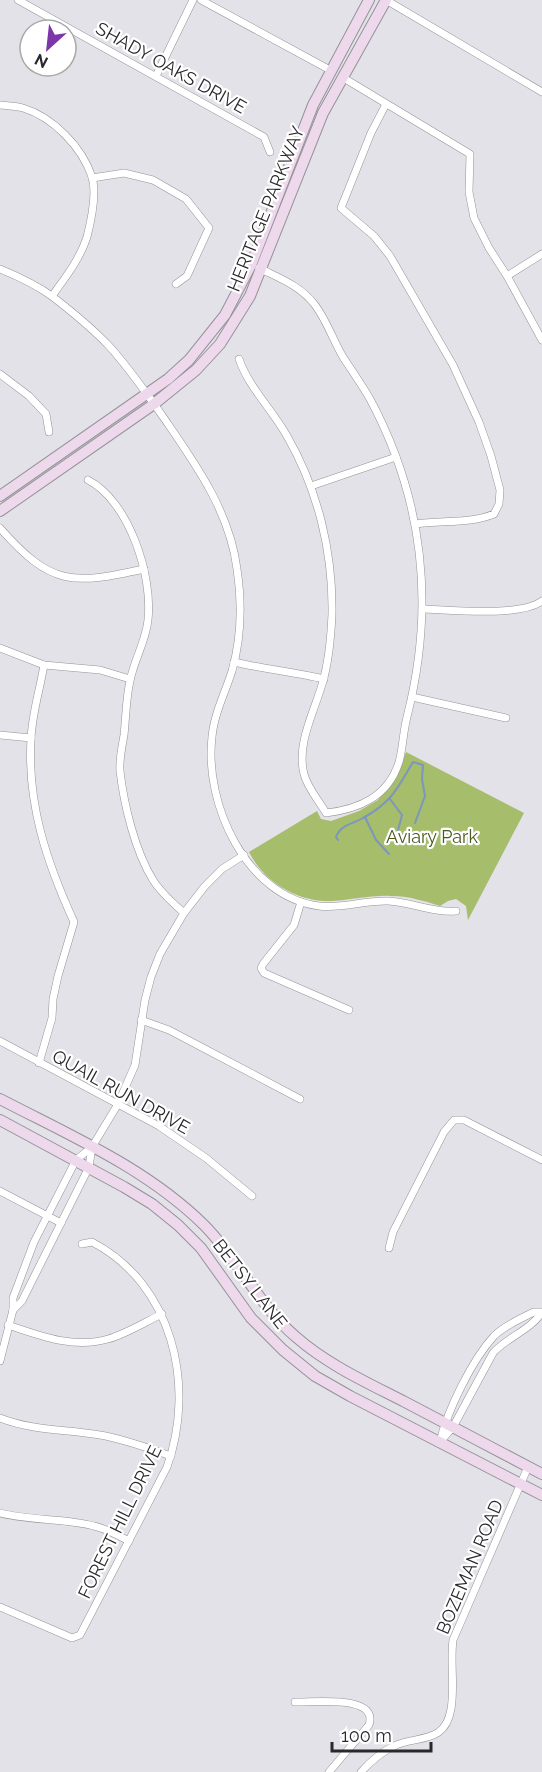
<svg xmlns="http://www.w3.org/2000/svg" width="542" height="1772" font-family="Raleway,sans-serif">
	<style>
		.green { fill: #a6bd6c }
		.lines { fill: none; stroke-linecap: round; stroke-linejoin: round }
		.stream { stroke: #7c96bd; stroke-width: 2 }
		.minor-casing { stroke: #939398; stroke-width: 8 }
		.secondary-casing { stroke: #939398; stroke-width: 12 }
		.minor { stroke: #fff; stroke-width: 7 }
		.secondary { stroke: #eed8ec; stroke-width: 10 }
		.labels { text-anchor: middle; stroke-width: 4.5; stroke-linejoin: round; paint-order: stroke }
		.street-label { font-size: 18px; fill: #29292b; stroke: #fff }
		.park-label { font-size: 18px; fill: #4b5a20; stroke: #fff }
	</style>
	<rect width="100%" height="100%" fill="#e2e2e8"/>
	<path class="green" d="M 406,752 L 524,813 L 468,920 L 466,906 L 456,899 L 448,901 L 440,906 C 425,901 408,896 391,896 C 371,895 352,900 332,901 C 297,902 264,882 249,852 L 317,811 L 321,819 L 331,821 L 359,811 L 378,800 L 397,777 Z"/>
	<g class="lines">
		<g class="stream">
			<polyline points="390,799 402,815 398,830 402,835"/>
			<polyline points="365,817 376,840 389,854"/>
			<path d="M 338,840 L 336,837 C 341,824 353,824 363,818 C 392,802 397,789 413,762 L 423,765 L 422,779 L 425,796 L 415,823"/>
		</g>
		<defs>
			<g id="minor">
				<polyline points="18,0 264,137 270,152"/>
				<polyline points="201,0 330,70"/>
				<polyline points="386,0 542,92"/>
				<polyline points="156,76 193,0"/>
				<polyline points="342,77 470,154 469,192 474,218 489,248 507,276 542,340"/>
				<path d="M 386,104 L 371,133 L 341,208 L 374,236 L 390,256 L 453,365 L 479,422 L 491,456 L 500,490 L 499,504 L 494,514 C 470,524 441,520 416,524"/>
				<path d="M 0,105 C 7,106 16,106 23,108 C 53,117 82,147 92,177 C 97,193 91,221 87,237 C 80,259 65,278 52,296"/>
				<polyline points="92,178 124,173 153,180 186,199 209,228 187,276 176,284"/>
				<path d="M 0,269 C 17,276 38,286 53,297 C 71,311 94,330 109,346 C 131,370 150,398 168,424 C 199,469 230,514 237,569 C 242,602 241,639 232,671 C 225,693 214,714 212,737 C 204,803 246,897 319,906 C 342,909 365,900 388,901 C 411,902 433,913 456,911"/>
				<polyline points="507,276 542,254"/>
				<path d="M 239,359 C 249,388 272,409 287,436 C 318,490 333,552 332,614 C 331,637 329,660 323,681 C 315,711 296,743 304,774 C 307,787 319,801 326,813 C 359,809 388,797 399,762 C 403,748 403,732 407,717 C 435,607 424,500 370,399 C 362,385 352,371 343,357 C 333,340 327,321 315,305 C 301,286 279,278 259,268"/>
				<polyline points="0,374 29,396 46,414 49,432"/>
				<path d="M 88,480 C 129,501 153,576 148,620 C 146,641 134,660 130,681 C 126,698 126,717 124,735 C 122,747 119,760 120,771 C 124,805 135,851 153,880 C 161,893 173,903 184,913"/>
				<polyline points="311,486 396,457"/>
				<path d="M 0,528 C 51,586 72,585 144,569"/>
				<path d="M 423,609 C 451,610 521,617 542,601"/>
				<polyline points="0,648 44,665 100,670 130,679"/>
				<path d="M 234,662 C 264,669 294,672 324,679"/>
				<polyline points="412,697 506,718"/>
				<polyline points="0,735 31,738"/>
				<polyline points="301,902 294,925 263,964 261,968 264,973 349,1010"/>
				<polyline points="141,1020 169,1030 300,1099"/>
				<polyline points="0,1041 159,1126 206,1158 252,1196"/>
				<path d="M 39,1063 L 52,1018 L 53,999 L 58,976 L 74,922 C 47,863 27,804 31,739 C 32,714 40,689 44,665"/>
				<polyline points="0,1191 61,1223"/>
				<polyline points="389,1248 393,1232 444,1132 454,1120 464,1120 542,1160"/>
				<polyline points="13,1310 22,1301 89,1167 92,1147"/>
				<path d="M 534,1312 L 542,1312 C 531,1330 507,1337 493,1353 L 453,1427 L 440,1442 C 447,1411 472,1360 494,1336 C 504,1326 521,1318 534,1312 Z"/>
				<path d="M 8,1325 C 40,1336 74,1349 108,1339 C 126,1334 145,1322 162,1314"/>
				<polyline points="0,1361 13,1310 13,1298 34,1242 76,1160 92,1147 118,1104 135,1065 145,1000 151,977 160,954 184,913 205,886 222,869 244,855"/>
				<path d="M 0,1418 C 33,1431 66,1429 100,1435 C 124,1439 148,1448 171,1456"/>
				<path d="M 0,1513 C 31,1521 64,1518 94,1526 C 107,1529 118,1535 129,1541"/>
				<path d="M 0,1607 L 72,1638 L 80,1635 L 167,1467 C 196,1386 173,1284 92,1242 L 82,1244"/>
				<path d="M 295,1702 C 313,1703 379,1694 369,1725 L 329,1772"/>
				<path d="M 361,1772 C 370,1762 382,1752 394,1746 C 417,1735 445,1745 451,1709 C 455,1686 450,1663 453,1640 L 528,1467"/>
			</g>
			<g id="secondary">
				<polyline points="0,496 168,379 189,360 225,315 251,265 313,105 369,0"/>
				<polyline points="0,511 154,404 196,370 220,344 250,296 323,113 386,0"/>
				<path d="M 0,1099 C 71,1136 146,1168 204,1225 C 238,1259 259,1306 296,1337 C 328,1365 368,1383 405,1402 C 451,1426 496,1450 542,1474"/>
				<polyline points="0,1120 124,1187 152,1204 178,1225 201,1248 251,1318 283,1350 315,1376 350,1396 542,1495"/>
			</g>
		</defs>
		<use href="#minor" class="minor-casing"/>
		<use href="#secondary" class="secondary-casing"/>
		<use href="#minor" class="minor"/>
		<use href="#secondary" class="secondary"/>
	</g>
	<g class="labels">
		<g class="street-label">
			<text transform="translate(171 68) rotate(29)" y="6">SHADY OAKS DRIVE</text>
			<text transform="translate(266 209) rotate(-68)" y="6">HERITAGE PARKWAY</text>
			<text transform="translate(121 1092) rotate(29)" y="6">QUAIL RUN DRIVE</text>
			<text transform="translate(250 1284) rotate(52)" y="6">BETSY LANE</text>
			<text transform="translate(120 1522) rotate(-64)" y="6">FOREST HILL DRIVE</text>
			<text transform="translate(470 1567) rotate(-67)" y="6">BOZEMAN ROAD</text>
		</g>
		<g class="park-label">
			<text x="432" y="843">Aviary Park</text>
		</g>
	</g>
	<g transform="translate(48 48) rotate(207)"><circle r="28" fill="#ffffff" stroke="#a9a9aa" stroke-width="1.5"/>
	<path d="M0-4.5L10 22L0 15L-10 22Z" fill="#7d36a8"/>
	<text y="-9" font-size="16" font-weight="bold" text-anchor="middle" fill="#29292b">N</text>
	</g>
	<path d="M332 1742v9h99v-9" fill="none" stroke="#29292b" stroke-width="3"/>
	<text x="341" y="1742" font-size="18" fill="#29292b" stroke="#ffffff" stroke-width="4.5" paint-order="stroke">100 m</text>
</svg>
